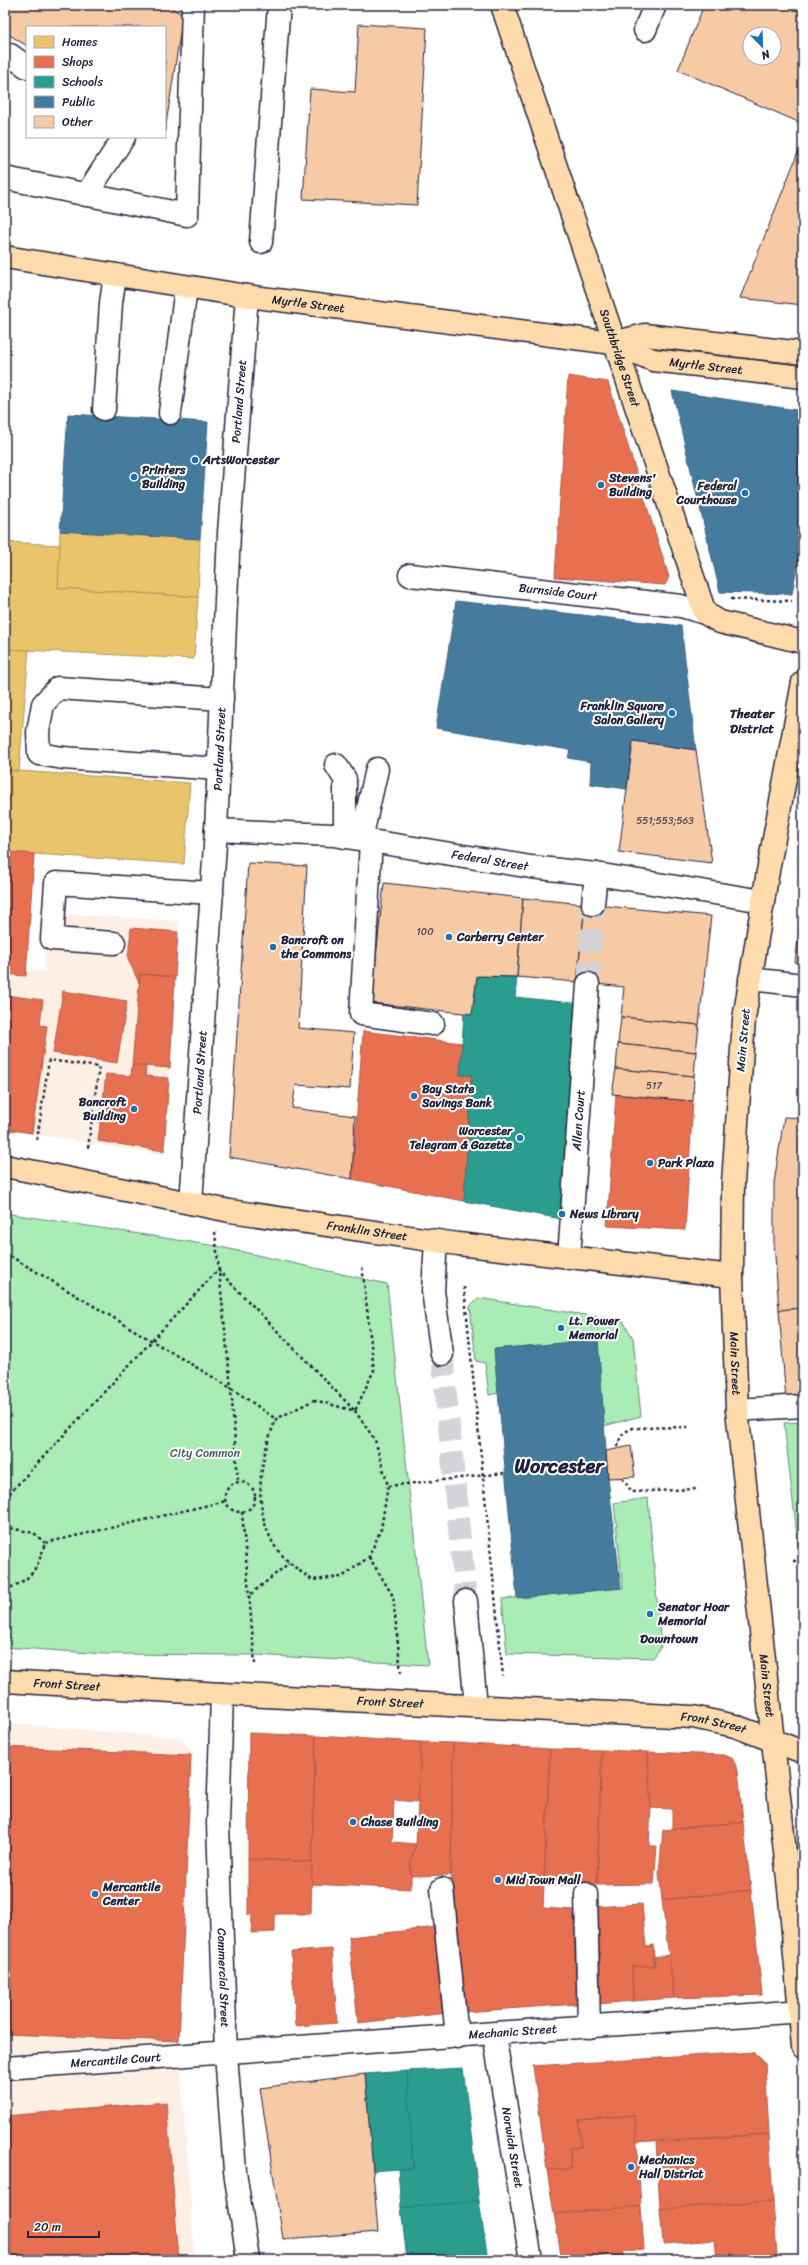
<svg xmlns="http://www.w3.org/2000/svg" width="808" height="2265" font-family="Sriracha,sans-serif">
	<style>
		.built { fill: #fdefe4 }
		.green { fill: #a9ecb6; stroke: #668778 }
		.homes { fill: #e9c46a; stroke: #ad935c }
		.shops { fill: #e76f51; stroke: #ac584a }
		.schools { fill: #2a9d8f; stroke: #287876 }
		.public { fill: #457b9d; stroke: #3a6080 }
		.building { fill: #f7caa6; stroke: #22223b; fill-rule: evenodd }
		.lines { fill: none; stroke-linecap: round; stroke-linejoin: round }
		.minor-tunnel { stroke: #d3d3d8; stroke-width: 22; stroke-dasharray: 22 11; stroke-linecap: butt }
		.minor-casing { stroke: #22223b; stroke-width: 25 }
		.major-casing { stroke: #22223b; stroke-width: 25 }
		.path { stroke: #22223b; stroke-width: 2.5; stroke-dasharray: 3 3; stroke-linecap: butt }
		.minor { stroke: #fff; stroke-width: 22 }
		.major { stroke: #fddbac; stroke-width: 22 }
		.poi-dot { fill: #1f6fb2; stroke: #fff; stroke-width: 1.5 }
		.labels { text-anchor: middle; stroke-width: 4; stroke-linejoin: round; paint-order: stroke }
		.number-label { font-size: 10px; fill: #574c56 }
		.street-label { font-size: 12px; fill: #22223b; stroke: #fff }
		.poi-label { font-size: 12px; font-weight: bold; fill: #22223b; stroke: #fff; text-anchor: start }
		.park-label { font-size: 12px; fill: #4a5f60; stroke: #fff }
		.neighbourhood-label { font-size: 13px; font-weight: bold; fill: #22223b; stroke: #fff }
		.town-label { font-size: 20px; font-weight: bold; fill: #22223b; stroke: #fff }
	</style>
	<rect width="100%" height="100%" fill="#fff"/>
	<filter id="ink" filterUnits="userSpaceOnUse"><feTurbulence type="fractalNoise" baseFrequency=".025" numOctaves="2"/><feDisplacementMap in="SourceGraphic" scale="8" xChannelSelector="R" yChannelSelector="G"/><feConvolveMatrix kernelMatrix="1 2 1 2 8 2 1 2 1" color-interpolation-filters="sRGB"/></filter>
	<g filter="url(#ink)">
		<g class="built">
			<polygon points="47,913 179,921 164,1155 5,1130 5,969 44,971"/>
			<polygon points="5,1723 180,1738 193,1753 179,2050 195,2260 5,2260"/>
		</g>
		<g class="green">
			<polygon points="5,1213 216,1246 387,1284 428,1665 255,1655 104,1654 5,1647"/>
			<polygon points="478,1298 623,1321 633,1338 641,1416 604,1426 597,1340 494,1349 498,1393 489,1395 485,1363 476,1361 470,1306"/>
			<polygon points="803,1422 803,1553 799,1554 784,1423"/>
			<polygon points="648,1498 661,1647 653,1658 507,1654 502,1599 623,1588 614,1503"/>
		</g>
		<g class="homes">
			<polygon points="60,531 200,539 198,597 58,588"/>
			<polygon points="5,542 60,545 58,588 198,597 194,659 5,649"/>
			<polygon points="5,649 29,650 19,771 5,770"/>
			<polygon points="5,770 190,783 184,864 5,852"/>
		</g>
		<g class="shops">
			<polygon points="568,376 608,382 669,577 665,585 555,577"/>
			<polygon points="5,852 34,854 26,976 5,974"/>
			<polygon points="131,928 178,932 175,977 140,974 139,983 128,959"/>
			<polygon points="140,974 175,977 170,1068 132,1065"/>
			<polygon points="63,991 127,1001 117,1063 53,1053"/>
			<polygon points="5,995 43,1000 40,1025 47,1026 32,1133 5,1129"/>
			<polygon points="363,1031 462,1043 460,1075 472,1075 464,1201 352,1179"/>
			<polygon points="132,1065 146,1066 145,1076 169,1078 164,1151 98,1141 106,1074 131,1076"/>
			<polygon points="616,1094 693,1101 685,1230 607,1226"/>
			<polygon points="249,1733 316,1736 312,1862 248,1859"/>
			<polygon points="316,1736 421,1742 419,1802 394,1800 392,1842 416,1844 411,1860 411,1889 311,1884"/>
			<polygon points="421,1742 453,1743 451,1875 411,1876 411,1860 416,1844"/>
			<polygon points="453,1743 550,1749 543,1908 573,1910 577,2004 464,2012 451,1875"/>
			<polygon points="5,1747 191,1755 179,2041 5,2034"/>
			<polygon points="550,1749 602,1750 597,1885 544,1885"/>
			<polygon points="602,1750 648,1752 651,1808 649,1846 657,1846 654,1884 597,1885"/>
			<polygon points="648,1752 723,1755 732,1758 738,1770 743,1822 672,1829 672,1809 651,1808"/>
			<polygon points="743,1822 751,1890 662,1900 659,1873 663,1830"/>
			<polygon points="248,1859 312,1862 311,1914 275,1914 275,1932 251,1933 252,1914 248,1915"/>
			<polygon points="751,1890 762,1995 674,1998 662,1900"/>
			<polygon points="642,1904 646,1946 653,1945 655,1966 632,1966 633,2001 597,2004 594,1907"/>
			<polygon points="438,1927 448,2013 358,2023 349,1937"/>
			<polygon points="332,1949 337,2023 296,2026 291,1952"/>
			<polygon points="669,1955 674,1998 633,2001 632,1966 655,1966 654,1957"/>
			<polygon points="754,2052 765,2063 769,2134 636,2142 635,2115 579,2120 581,2147 570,2148 571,2169 547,2170 533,2066"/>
			<polygon points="166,2102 179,2260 5,2260 5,2116"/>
			<polygon points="635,2115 641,2206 554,2214 547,2170 571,2169 570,2148 581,2147 579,2120"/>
			<polygon points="769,2134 773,2201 660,2209 656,2142"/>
			<polygon points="773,2201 777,2256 717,2260 715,2240 663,2244 660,2209"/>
			<polygon points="641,2206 644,2250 623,2252 625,2260 615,2260 614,2255 562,2260 554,2214"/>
			<polygon points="777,2256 777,2260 719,2260"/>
		</g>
		<g class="schools">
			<polygon points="477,976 517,977 515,997 582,1004 567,1220 464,1201 472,1075 460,1075 464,1013 472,1014"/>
			<polygon points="463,2068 479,2201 401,2208 398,2169 413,2168 407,2071"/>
			<polygon points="407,2071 413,2168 371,2171 365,2074"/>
			<polygon points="479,2201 488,2260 407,2260 401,2208"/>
			<polygon points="406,2258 407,2260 364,2260"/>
		</g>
		<g class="public">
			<polygon points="672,391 803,411 803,534 792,594 720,592"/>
			<polygon points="68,414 208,422 200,539 60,531"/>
			<polygon points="456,601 681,626 696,750 633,741 627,789 590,784 591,762 568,758 570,750 436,728"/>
			<polygon points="598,1340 608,1478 621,1588 517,1598 494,1349"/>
		</g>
		<g class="building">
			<polygon points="5,5 167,5 183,15 165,131 165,27 27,27 27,46 5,32"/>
			<path d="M 704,5 L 803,5 L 803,124 L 678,70 ZM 750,34 L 774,34 L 774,58 L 750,58 Z"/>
			<polygon points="359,24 427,28 417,205 303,199 310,89 355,92"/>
			<polygon points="803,141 803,305 740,298 801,145"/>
			<polygon points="633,741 696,750 712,863 619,852"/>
			<polygon points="248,863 307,866 298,1028 354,1033 350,1089 296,1085 292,1108 355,1116 352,1179 229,1157"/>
			<polygon points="384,883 523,898 517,977 477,976 472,1014 371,1003"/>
			<polygon points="523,898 585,904 577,982 517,977"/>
			<polygon points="803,902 803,963 795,963"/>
			<polygon points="585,904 711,916 699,1025 621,1017 624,987 577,982"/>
			<polygon points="621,1017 699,1025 696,1052 618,1044"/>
			<polygon points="618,1044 696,1052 694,1076 616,1069"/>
			<polygon points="616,1069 694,1076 693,1101 612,1094"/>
			<polygon points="784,1117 803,1118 803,1308 779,1310 774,1242 774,1183"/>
			<polygon points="803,1308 803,1400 786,1401 779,1310"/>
			<polygon points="631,1446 635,1477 608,1478 606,1451"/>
			<polygon points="365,2074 378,2232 283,2239 260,2088"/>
		</g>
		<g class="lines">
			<g class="minor-tunnel">
				<polyline points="588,984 593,904"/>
				<polyline points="442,1354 466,1601"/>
			</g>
			<defs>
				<g id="minor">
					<polyline points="645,30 655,5"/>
					<polyline points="5,61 10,55 27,67"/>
					<polyline points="5,178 187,215 193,5"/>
					<polyline points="86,195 124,137"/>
					<polyline points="261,242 279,5"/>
					<polyline points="104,409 111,303 115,275"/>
					<polyline points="170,413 186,287"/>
					<path id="s1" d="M 410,575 L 681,606 L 705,613"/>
					<polyline points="336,765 345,779 345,837"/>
					<polyline points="219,769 63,758 39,754 38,732 43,704 58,688 222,699"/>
					<path id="s2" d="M 216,830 L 334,835 L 531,867 L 596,874 L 763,901"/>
					<polyline points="361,839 377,769"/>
					<polyline points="371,841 361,1014 433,1024"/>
					<polyline points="593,904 596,874"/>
					<polyline points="114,943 52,939 56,883 212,893"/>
					<polyline points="750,979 803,985"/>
					<path id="s3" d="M 191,1203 L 216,830 L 229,533 L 247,296"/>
					<polyline points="436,1241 433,1291 442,1354"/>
					<path id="s4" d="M 569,1258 L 588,984"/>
					<polyline points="737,1410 803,1406"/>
					<polyline points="466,1601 476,1706"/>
					<path id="s5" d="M 222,1694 L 218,1824 L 226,2054 L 235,2171 L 248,2260"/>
					<polyline points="442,1889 457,2037"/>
					<polyline points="586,1894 589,2027"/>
					<path id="s6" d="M 494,2034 L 531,2260"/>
					<path id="s7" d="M 5,2068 L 803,2011"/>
				</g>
				<g id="major">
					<path id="s8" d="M 502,5 L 705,613 L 720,622 L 803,642"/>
					<path id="s9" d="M 5,257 L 247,296 L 613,343 L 653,360 L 803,377"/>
					<polyline points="613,343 645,335 803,353"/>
					<path id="s10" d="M 803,682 L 768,871 L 744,1019 L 733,1183 L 732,1276 L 737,1410 L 790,1898 L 803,2047"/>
					<path id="s11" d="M 5,1166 L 230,1211 L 458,1244 L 732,1276"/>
					<path id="s12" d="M 5,1681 L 222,1694 L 693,1717 L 735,1726 L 803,1752"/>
				</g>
			</defs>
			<use href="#minor" class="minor-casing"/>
			<use href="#major" class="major-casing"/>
			<g class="path">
				<polyline points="731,599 792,601"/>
				<polyline points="37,1140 49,1060 99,1067 88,1148"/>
				<polyline points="215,1232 231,1388 238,1482"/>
				<polyline points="5,1253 231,1388 276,1419"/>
				<polyline points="464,1287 503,1676"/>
				<path d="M 314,1400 L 355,1411 L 375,1440 L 388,1486 L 381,1529 L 369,1557 L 342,1577 L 312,1580 C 297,1569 278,1556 270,1537 C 253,1500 261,1455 276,1419 Z"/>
				<path d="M 618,1447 C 619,1437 623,1432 633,1428 L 691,1427"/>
				<polyline points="622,1478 632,1492 696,1489"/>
				<circle cx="240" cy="1497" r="15"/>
				<polyline points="388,1486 505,1473"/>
				<polyline points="5,1498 218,1270 355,1411 374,1370 362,1265"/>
				<polyline points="242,1512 255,1664"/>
				<polyline points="5,1527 34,1533 45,1543"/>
				<polyline points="369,1557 393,1596 401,1673"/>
				<polyline points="793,1561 803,1561"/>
				<path d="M 5,1590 C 33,1578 36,1572 45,1543 L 226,1501"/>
				<polyline points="251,1594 289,1563"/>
				<polyline points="801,1635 803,1635"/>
			</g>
			<use href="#minor" class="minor"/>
			<use href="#major" class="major"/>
		</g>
	</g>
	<g class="poi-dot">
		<circle cx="195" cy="460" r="4"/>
		<circle cx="134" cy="477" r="4"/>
		<circle cx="601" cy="485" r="4"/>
		<circle cx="745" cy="493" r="4"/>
		<circle cx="672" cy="713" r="4"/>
		<circle cx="449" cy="937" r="4"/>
		<circle cx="273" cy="947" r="4"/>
		<circle cx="414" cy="1096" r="4"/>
		<circle cx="134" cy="1109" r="4"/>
		<circle cx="520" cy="1138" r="4"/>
		<circle cx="650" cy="1163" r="4"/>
		<circle cx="562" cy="1214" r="4"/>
		<circle cx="561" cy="1328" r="4"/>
		<circle cx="650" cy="1614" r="4"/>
		<circle cx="353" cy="1822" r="4"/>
		<circle cx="498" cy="1880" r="4"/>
		<circle cx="95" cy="1894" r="4"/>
		<circle cx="631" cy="2167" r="4"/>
	</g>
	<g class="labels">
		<g class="number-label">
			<text x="665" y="824">551;553;563</text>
			<text x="425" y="935">100</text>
			<text x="654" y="1089">517</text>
		</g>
		<g class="street-label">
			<text dy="4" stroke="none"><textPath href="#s9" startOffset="307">Myrtle Street</textPath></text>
			<text dy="4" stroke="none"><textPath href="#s8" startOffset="372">Southbridge Street</textPath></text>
			<text dy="4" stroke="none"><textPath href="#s9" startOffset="711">Myrtle Street</textPath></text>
			<text dy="4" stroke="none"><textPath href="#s3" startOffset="803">Portland Street</textPath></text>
			<text dy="4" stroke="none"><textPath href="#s1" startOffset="149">Burnside Court</textPath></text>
			<text dy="4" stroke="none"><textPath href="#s3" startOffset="455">Portland Street</textPath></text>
			<text dy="4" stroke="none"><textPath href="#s2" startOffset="276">Federal Street</textPath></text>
			<text transform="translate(743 1040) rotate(-85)" y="4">Main Street</text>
			<text dy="4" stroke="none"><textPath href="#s3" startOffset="131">Portland Street</textPath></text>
			<text dy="4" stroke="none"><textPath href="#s4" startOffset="138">Allen Court</textPath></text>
			<text dy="4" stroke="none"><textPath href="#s11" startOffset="368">Franklin Street</textPath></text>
			<text dy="4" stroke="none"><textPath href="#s10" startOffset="687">Main Street</textPath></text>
			<text dy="4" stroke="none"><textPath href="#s12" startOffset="62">Front Street</textPath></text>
			<text dy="4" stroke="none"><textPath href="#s10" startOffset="1011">Main Street</textPath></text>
			<text dy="4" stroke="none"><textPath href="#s12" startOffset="386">Front Street</textPath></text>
			<text dy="4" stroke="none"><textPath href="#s12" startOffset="710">Front Street</textPath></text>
			<text dy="4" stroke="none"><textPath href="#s5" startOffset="284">Commercial Street</textPath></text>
			<text dy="4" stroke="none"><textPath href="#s7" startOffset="509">Mechanic Street</textPath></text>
			<text dy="4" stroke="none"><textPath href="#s7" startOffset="111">Mercantile Court</textPath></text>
			<text dy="4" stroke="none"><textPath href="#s6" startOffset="115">Norwich Street</textPath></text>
		</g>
		<g class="poi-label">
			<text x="203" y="464">ArtsWorcester</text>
			<text x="142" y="474">Printers<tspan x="142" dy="14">Building</tspan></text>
			<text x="609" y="482">Stevens'<tspan x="609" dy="14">Building</tspan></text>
			<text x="737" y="490" text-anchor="end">Federal<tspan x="737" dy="14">Courthouse</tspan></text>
			<text x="664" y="710" text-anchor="end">Franklin Square<tspan x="664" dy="14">Salon Gallery</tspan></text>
			<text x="457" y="941">Carberry Center</text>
			<text x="281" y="944">Bancroft on<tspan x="281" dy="14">the Commons</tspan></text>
			<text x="422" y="1093">Bay State<tspan x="422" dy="14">Savings Bank</tspan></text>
			<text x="126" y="1106" text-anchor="end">Bancroft<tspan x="126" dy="14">Building</tspan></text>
			<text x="512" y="1135" text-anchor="end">Worcester<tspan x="512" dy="14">Telegram &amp; Gazette</tspan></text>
			<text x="658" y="1167">Park Plaza</text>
			<text x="570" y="1218">News Library</text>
			<text x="569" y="1325">Lt. Power<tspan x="569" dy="14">Memorial</tspan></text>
			<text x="658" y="1611">Senator Hoar<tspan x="658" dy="14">Memorial</tspan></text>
			<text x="361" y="1826">Chase Building</text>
			<text x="506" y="1884">Mid Town Mall</text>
			<text x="103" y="1891">Mercantile<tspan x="103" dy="14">Center</tspan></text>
			<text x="639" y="2164">Mechanics<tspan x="639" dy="14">Hall District</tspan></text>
		</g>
		<g class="park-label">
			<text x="205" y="1457">City Common</text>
		</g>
		<g class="neighbourhood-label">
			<text x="752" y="718">Theater<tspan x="752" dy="15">District</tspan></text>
			<text x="669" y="1643">Downtown</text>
		</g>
		<g class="town-label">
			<text x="559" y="1473">Worcester</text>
		</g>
	</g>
	<rect width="808" height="2265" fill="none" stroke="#fff" stroke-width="20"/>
	<rect x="10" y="10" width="788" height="2245" fill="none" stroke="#22223b" stroke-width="1.5" filter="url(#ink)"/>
	<rect x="26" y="26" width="140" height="112" fill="#ffffff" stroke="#a7a7b1"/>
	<rect x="34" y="36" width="20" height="12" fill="#e9c46a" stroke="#a7a7b1"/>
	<text x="62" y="46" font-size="12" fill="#22223b">Homes</text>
	<rect x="34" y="56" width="20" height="12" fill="#e76f51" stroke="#a7a7b1"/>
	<text x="62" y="66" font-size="12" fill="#22223b">Shops</text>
	<rect x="34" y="76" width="20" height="12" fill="#2a9d8f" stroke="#a7a7b1"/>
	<text x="62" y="86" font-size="12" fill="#22223b">Schools</text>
	<rect x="34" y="96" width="20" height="12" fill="#457b9d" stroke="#a7a7b1"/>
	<text x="62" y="106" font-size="12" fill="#22223b">Public</text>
	<rect x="34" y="116" width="20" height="12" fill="#f7caa6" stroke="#a7a7b1"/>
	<text x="62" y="126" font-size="12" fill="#22223b">Other</text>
	<g transform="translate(762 46) rotate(157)"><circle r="19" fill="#ffffff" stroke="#a7a7b1"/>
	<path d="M0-3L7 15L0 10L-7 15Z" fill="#1f6fb2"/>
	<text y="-6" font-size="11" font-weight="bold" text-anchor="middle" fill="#22223b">N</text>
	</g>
	<path d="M28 2231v6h71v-6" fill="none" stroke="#22223b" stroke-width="2"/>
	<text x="34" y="2231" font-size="12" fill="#22223b" stroke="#ffffff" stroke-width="3" paint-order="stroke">20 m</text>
</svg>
